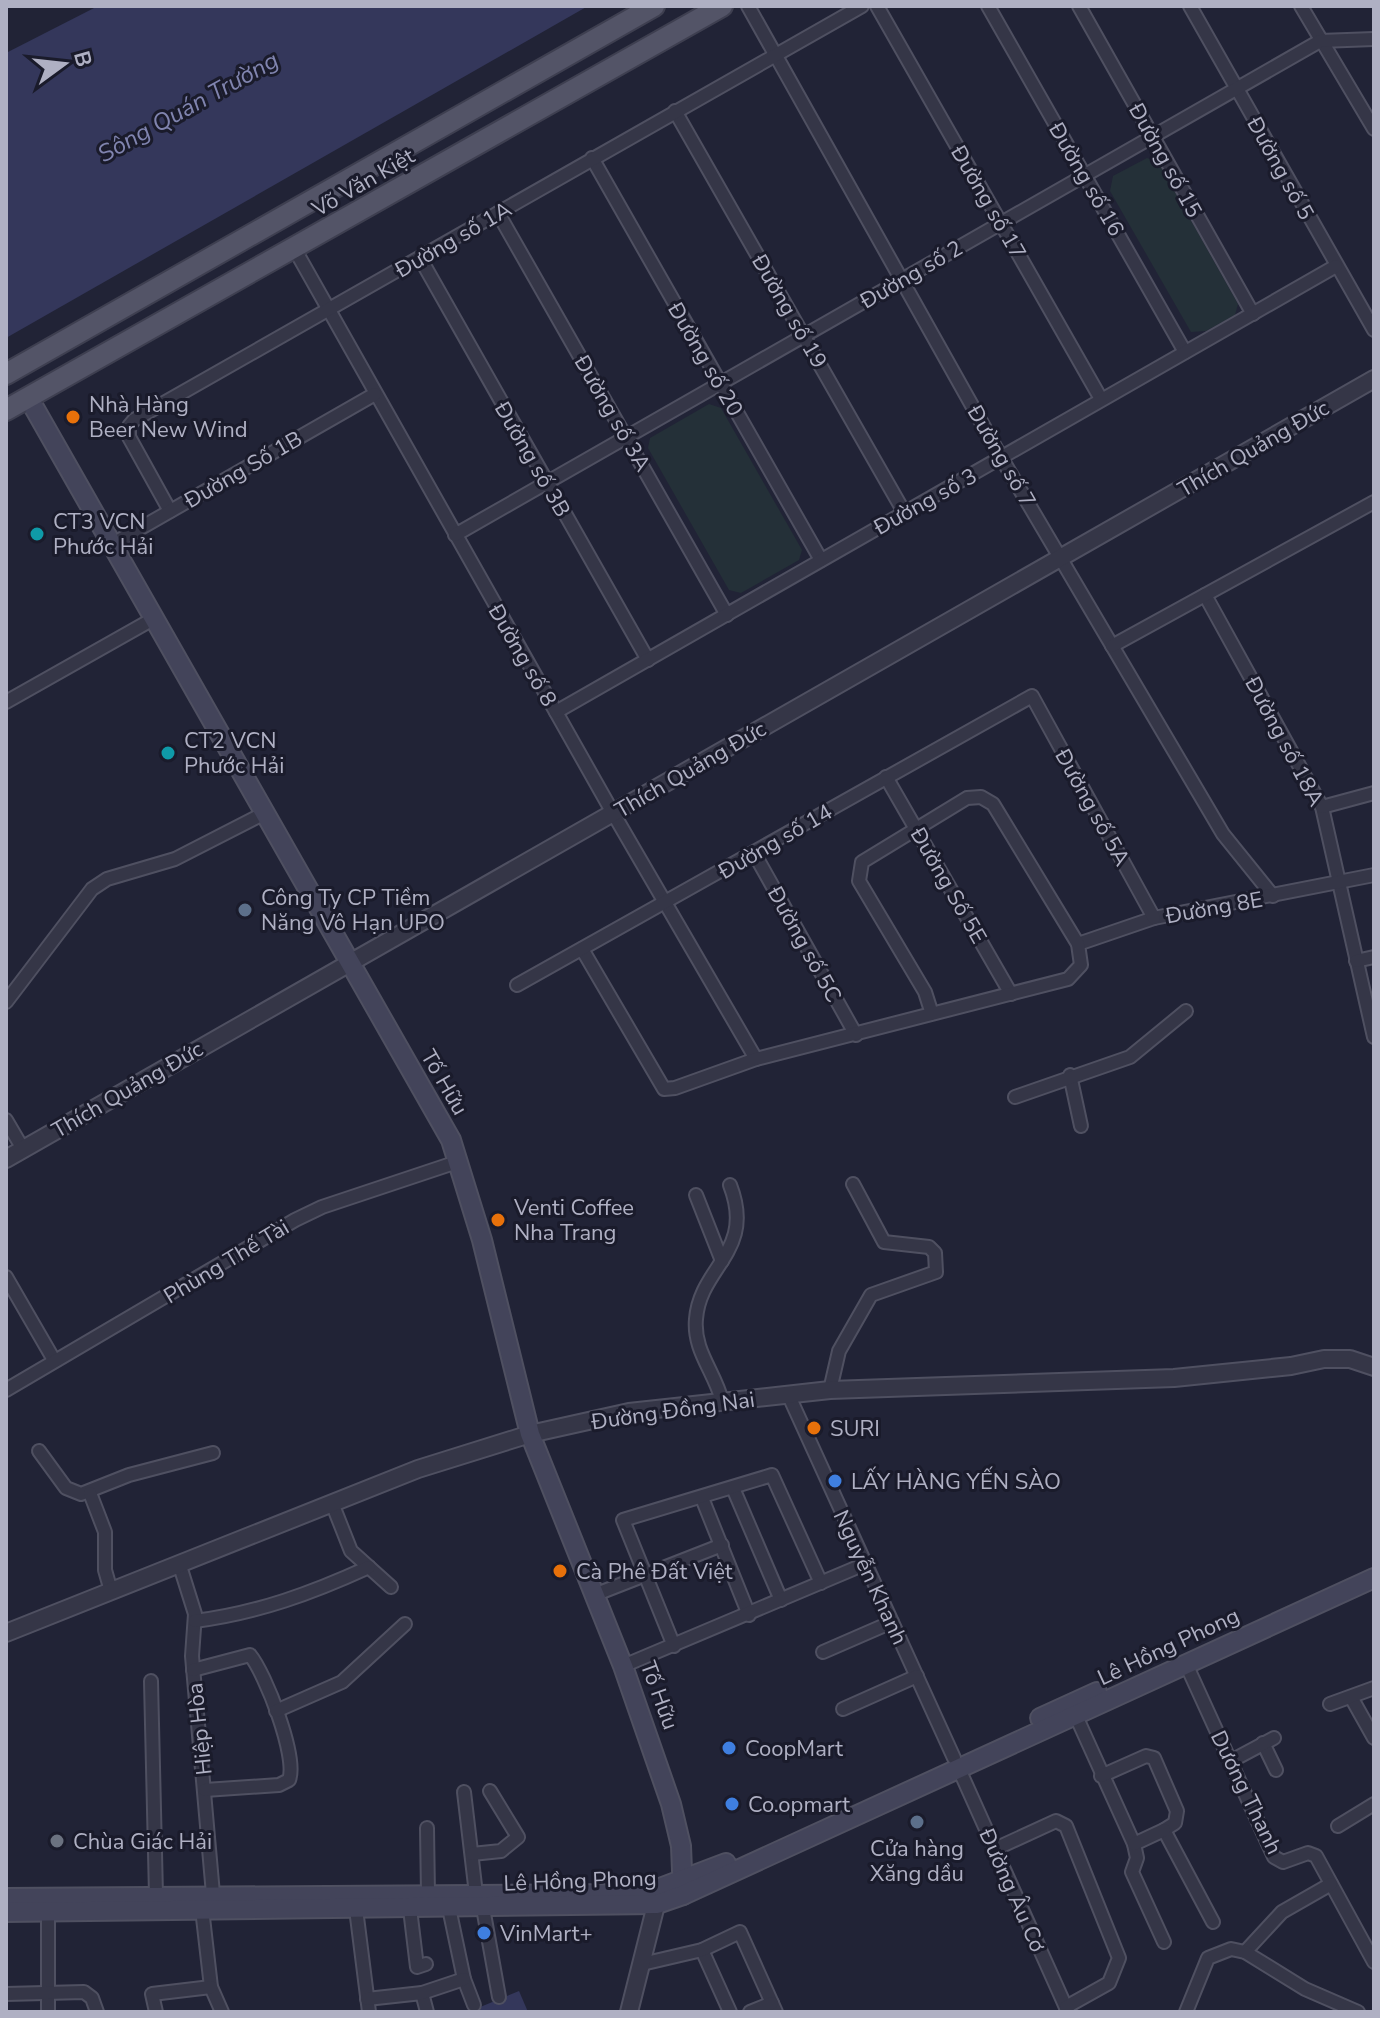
<svg xmlns="http://www.w3.org/2000/svg" width="1380" height="2018" font-family="'Nunito Sans',sans-serif">
	<style>
		.green { fill: #243038 }
		.water { fill: #34375b }
		.lines { fill: none; stroke-linecap: round; stroke-linejoin: round }
		.minor-casing { stroke: #4f5061; stroke-width: 16 }
		.tertiary-casing { stroke: #4f5061; stroke-width: 20 }
		.secondary-casing { stroke: #4f5061; stroke-width: 22 }
		.primary-casing { stroke: #3e3f50; stroke-width: 24 }
		.minor { stroke: #353647; stroke-width: 12 }
		.tertiary { stroke: #353647; stroke-width: 16 }
		.secondary { stroke: #43445a; stroke-width: 18 }
		.primary { stroke: #535467; stroke-width: 20 }
		.food-dot { fill: #e8710a; stroke: #1a1b2b; stroke-width: 3 }
		.culture-dot { fill: #0f9aa8; stroke: #1a1b2b; stroke-width: 3 }
		.service-dot { fill: #5c6f8a; stroke: #1a1b2b; stroke-width: 3 }
		.shop-dot { fill: #3f7fe0; stroke: #1a1b2b; stroke-width: 3 }
		.worship-dot { fill: #6b7280; stroke: #1a1b2b; stroke-width: 3 }
		.labels { text-anchor: middle; stroke-width: 6; stroke-linejoin: round; paint-order: stroke }
		.street-label { font-size: 22px; fill: #afb0c3; stroke: #1a1b2b }
		.poi-label { font-size: 22px; fill: #afb0c3; stroke: #1a1b2b; text-anchor: start }
		.water-label { font-size: 24px; font-style: italic; fill: #8084af; stroke: #1a1b2b }
	</style>
	<rect width="100%" height="100%" fill="#212336"/>
	<g class="green">
		<polygon points="1147,158 1158,162 1238,304 1235,315 1206,331 1191,332 1110,191 1113,176"/>
		<polygon points="709,404 721,408 802,550 799,560 741,593 729,590 648,448 650,438"/>
	</g>
	<g class="water">
		<polygon points="98,6 588,6 6,338 6,53"/>
		<polygon points="519,1991 528,2012 468,2012"/>
	</g>
	<g class="lines">
		<defs>
			<g id="minor">
				<polyline points="748,6 1002,459 1223,834 1273,896"/>
				<polyline points="877,6 1101,399"/>
				<polyline points="988,6 1185,352"/>
				<polyline points="1079,6 1253,314"/>
				<polyline points="1190,6 1374,330"/>
				<polyline points="1301,6 1374,129"/>
				<polyline points="675,111 904,512"/>
				<polyline points="592,158 821,560"/>
				<polyline points="498,213 727,615"/>
				<polyline points="294,248 613,813 756,1059"/>
				<polyline points="420,258 648,660"/>
				<polyline points="170,511 129,437 129,426 134,420 862,6"/>
				<polyline points="455,535 1320,41 1374,39"/>
				<polyline points="111,545 375,394"/>
				<polyline points="1205,595 1322,807 1374,1037"/>
				<polyline points="1112,646 1374,502"/>
				<polyline points="6,702 153,619"/>
				<polyline points="556,712 1336,266"/>
				<polyline points="886,777 1011,994"/>
				<polyline points="1322,807 1374,793"/>
				<polyline points="754,853 856,1035"/>
				<polyline points="1078,944 1154,918 1374,875"/>
				<polyline points="582,949 664,1089 675,1088 756,1059 1068,979 1081,965 1078,944 993,804 981,797 967,798 862,862 859,881 925,992 932,1014"/>
				<polyline points="1356,961 1374,957"/>
				<polyline points="517,985 1032,696 1154,918"/>
				<polyline points="6,1002 92,889 107,879 175,859 263,814"/>
				<polyline points="1070,1075 1081,1126"/>
				<polyline points="1015,1097 1130,1057 1186,1011"/>
				<polyline points="6,1120 23,1149"/>
				<polyline points="696,1195 722,1261"/>
				<polyline points="6,1277 54,1360"/>
				<polyline points="6,1390 295,1220 322,1207 460,1161"/>
				<polyline points="830,1390 839,1351 871,1295 936,1272 935,1253 929,1247 884,1242 853,1184"/>
				<polyline points="789,1396 954,1758"/>
				<path d="M 722,1401 C 715,1372 693,1351 696,1319 C 700,1266 756,1252 730,1185"/>
				<polyline points="39,1451 66,1488 81,1494 129,1475 213,1453"/>
				<polyline points="733,1488 781,1600"/>
				<polyline points="90,1493 105,1532 105,1570 111,1591"/>
				<polyline points="702,1498 749,1615"/>
				<polyline points="332,1503 351,1551 391,1587"/>
				<polyline points="180,1566 195,1614 192,1656 213,1894"/>
				<polyline points="594,1595 722,1545"/>
				<path d="M 195,1621 C 258,1613 312,1593 369,1567"/>
				<polyline points="674,1646 623,1520 772,1475 821,1583"/>
				<polyline points="823,1652 892,1622"/>
				<polyline points="1186,1664 1274,1857 1283,1862 1308,1853 1316,1856 1374,1962"/>
				<polyline points="623,1666 865,1564"/>
				<path d="M 193,1670 L 250,1655 C 265,1673 298,1757 289,1780 L 279,1785 L 205,1790"/>
				<polyline points="151,1681 156,1895"/>
				<polyline points="1351,1697 1374,1738"/>
				<polyline points="1330,1704 1374,1688"/>
				<polyline points="843,1709 917,1676"/>
				<polyline points="276,1711 342,1682 405,1624"/>
				<polyline points="1076,1716 1134,1844 1137,1858 1132,1872 1164,1942"/>
				<polyline points="1263,1743 1276,1770"/>
				<polyline points="1231,1761 1274,1738"/>
				<polyline points="959,1769 1068,2012"/>
				<polyline points="1101,1776 1146,1756 1154,1758 1177,1811 1175,1823 1164,1830 1213,1922"/>
				<polyline points="464,1792 476,1894"/>
				<polyline points="1338,1826 1374,1804"/>
				<polyline points="427,1828 428,1894"/>
				<polyline points="1134,1844 1164,1830"/>
				<polyline points="995,1849 1056,1821 1066,1826 1119,1958 1109,1983 1066,2007"/>
				<polyline points="472,1854 501,1851 518,1837 490,1791"/>
				<polyline points="449,1908 464,1979 474,2005"/>
				<polyline points="483,1908 499,1997"/>
				<polyline points="202,1909 211,1987 222,2012"/>
				<polyline points="356,1909 369,2012"/>
				<polyline points="410,1909 417,1967 426,1964"/>
				<polyline points="48,1912 48,2012"/>
				<polyline points="702,1950 730,2012"/>
				<polyline points="1245,1952 1282,1912 1331,1884"/>
				<polyline points="642,1964 702,1950 740,1932 776,2012"/>
				<polyline points="422,1993 427,2012"/>
				<polyline points="6,1994 84,1992 92,1998 97,2012"/>
				<polyline points="367,1999 422,1993 464,1979"/>
				<polyline points="156,2012 152,1994 211,1987"/>
				<polyline points="750,2012 772,2003"/>
				<polyline points="1186,2012 1208,1958 1231,1949 1245,1952 1305,1989 1358,2012"/>
			</g>
			<g id="tertiary">
				<polyline points="6,1159 1374,379"/>
				<polyline points="6,1633 418,1469 530,1434 629,1412 830,1390 1174,1378 1291,1366 1324,1359 1350,1359 1374,1367"/>
				<polyline points="629,2012 659,1893"/>
			</g>
			<g id="secondary">
				<polyline points="28,397 451,1140 482,1240 530,1434 623,1666 671,1804 681,1846 683,1895"/>
				<polyline points="1040,1718 1097,1692"/>
				<polyline points="6,1898 620,1894 660,1888 726,1863"/>
				<polyline points="6,1912 657,1904 683,1895 1374,1578"/>
			</g>
			<g id="primary">
				<polyline points="6,374 654,6"/>
				<polyline points="6,410 722,6"/>
			</g>
		</defs>
		<use href="#minor" class="minor-casing"/>
		<use href="#tertiary" class="tertiary-casing"/>
		<use href="#secondary" class="secondary-casing"/>
		<use href="#primary" class="primary-casing"/>
		<use href="#minor" class="minor"/>
		<use href="#tertiary" class="tertiary"/>
		<use href="#secondary" class="secondary"/>
		<use href="#primary" class="primary"/>
	</g>
	<g class="food-dot">
		<circle cx="73" cy="417" r="8"/>
		<circle cx="498" cy="1220" r="8"/>
		<circle cx="814" cy="1428" r="8"/>
		<circle cx="560" cy="1571" r="8"/>
	</g>
	<g class="culture-dot">
		<circle cx="37" cy="534" r="8"/>
		<circle cx="168" cy="753" r="8"/>
	</g>
	<g class="service-dot">
		<circle cx="245" cy="910" r="8"/>
		<circle cx="917" cy="1822" r="8"/>
	</g>
	<g class="shop-dot">
		<circle cx="835" cy="1481" r="8"/>
		<circle cx="729" cy="1748" r="8"/>
		<circle cx="732" cy="1804" r="8"/>
		<circle cx="484" cy="1933" r="8"/>
	</g>
	<circle class="worship-dot" cx="57" cy="1841" r="8"/>
	<g class="labels">
		<g class="street-label">
			<text transform="translate(1166 160) rotate(61)" y="8">Đường số 15</text>
			<text transform="translate(1281 168) rotate(61)" y="8">Đường số 5</text>
			<text transform="translate(1087 179) rotate(60)" y="8">Đường số 16</text>
			<text transform="translate(363 182) rotate(-30)" y="8">Võ Văn Kiệt</text>
			<text transform="translate(989 202) rotate(60)" y="8">Đường số 17</text>
			<text transform="translate(453 239) rotate(-30)" y="8">Đường số 1A</text>
			<text transform="translate(911 274) rotate(-30)" y="8">Đường số 2</text>
			<text transform="translate(790 311) rotate(60)" y="8">Đường số 19</text>
			<text transform="translate(706 359) rotate(60)" y="8">Đường số 20</text>
			<text transform="translate(613 413) rotate(60)" y="8">Đường số 3A</text>
			<text transform="translate(1253 448) rotate(-30)" y="8">Thích Quảng Đức</text>
			<text transform="translate(1002 456) rotate(60)" y="8">Đường số 7</text>
			<text transform="translate(533 459) rotate(60)" y="8">Đường số 3B</text>
			<text transform="translate(243 469) rotate(-30)" y="8">Đường Số 1B</text>
			<text transform="translate(925 501) rotate(-29)" y="8">Đường số 3</text>
			<text transform="translate(523 655) rotate(60)" y="8">Đường số 8</text>
			<text transform="translate(1285 741) rotate(62)" y="8">Đường số 18A</text>
			<text transform="translate(690 769) rotate(-30)" y="8">Thích Quảng Đức</text>
			<text transform="translate(1093 807) rotate(61)" y="8">Đường số 5A</text>
			<text transform="translate(775 841) rotate(-30)" y="8">Đường số 14</text>
			<text transform="translate(949 885) rotate(60)" y="8">Đường Số 5E</text>
			<text transform="translate(1214 907) rotate(-10)" y="8">Đường 8E</text>
			<text transform="translate(805 944) rotate(61)" y="8">Đường số 5C</text>
			<text transform="translate(445 1082) rotate(60)" y="8">Tố Hữu</text>
			<text transform="translate(127 1089) rotate(-30)" y="8">Thích Quảng Đức</text>
			<text transform="translate(226 1261) rotate(-31)" y="8">Phùng Thế Tài</text>
			<text transform="translate(673 1410) rotate(-8)" y="8">Đường Đồng Nai</text>
			<text transform="translate(871 1577) rotate(65)" y="8">Nguyễn Khanh</text>
			<text transform="translate(1168 1646) rotate(-25)" y="8">Lê Hồng Phong</text>
			<text transform="translate(660 1695) rotate(70)" y="8">Tố Hữu</text>
			<text transform="translate(199 1729) rotate(-96)" y="8">Hiệp Hòa</text>
			<text transform="translate(1247 1792) rotate(64)" y="8">Dương Thanh</text>
			<text transform="translate(580 1880) rotate(-2)" y="8">Lê Hồng Phong</text>
			<text transform="translate(1013 1890) rotate(66)" y="8">Đường Âu Cơ</text>
		</g>
		<g class="poi-label">
			<text x="89" y="412">Nhà Hàng<tspan x="89" dy="25">Beer New Wind</tspan></text>
			<text x="53" y="529">CT3 VCN<tspan x="53" dy="25">Phước Hải</tspan></text>
			<text x="184" y="748">CT2 VCN<tspan x="184" dy="25">Phước Hải</tspan></text>
			<text x="261" y="905">Công Ty CP Tiềm<tspan x="261" dy="25">Năng Vô Hạn UPO</tspan></text>
			<text x="514" y="1215">Venti Coffee<tspan x="514" dy="25">Nha Trang</tspan></text>
			<text x="830" y="1436">SURI</text>
			<text x="851" y="1489">LẤY HÀNG YẾN SÀO</text>
			<text x="576" y="1579">Cà Phê Đất Việt</text>
			<text x="745" y="1756">CoopMart</text>
			<text x="748" y="1812">Co.opmart</text>
			<text x="73" y="1849">Chùa Giác Hải</text>
			<text x="917" y="1856" text-anchor="middle">Cửa hàng<tspan x="917" dy="25">Xăng dầu</tspan></text>
			<text x="500" y="1941">VinMart+</text>
		</g>
		<g class="water-label">
			<text transform="translate(188 107) rotate(-29)" y="8">Sông Quán Trường</text>
		</g>
	</g>
	<rect width="1380" height="2018" fill="none" stroke="#afb0c3" stroke-width="16"/>
	<g transform="translate(64 64) rotate(75)" stroke="#1a1b2b" stroke-width="6" paint-order="stroke">
	<path d="M0-6L14 30L0 20L-14 30Z" fill="#afb0c3"/>
	<text y="-12" font-size="22" font-weight="bold" text-anchor="middle" fill="#afb0c3">B</text>
	</g>
</svg>
